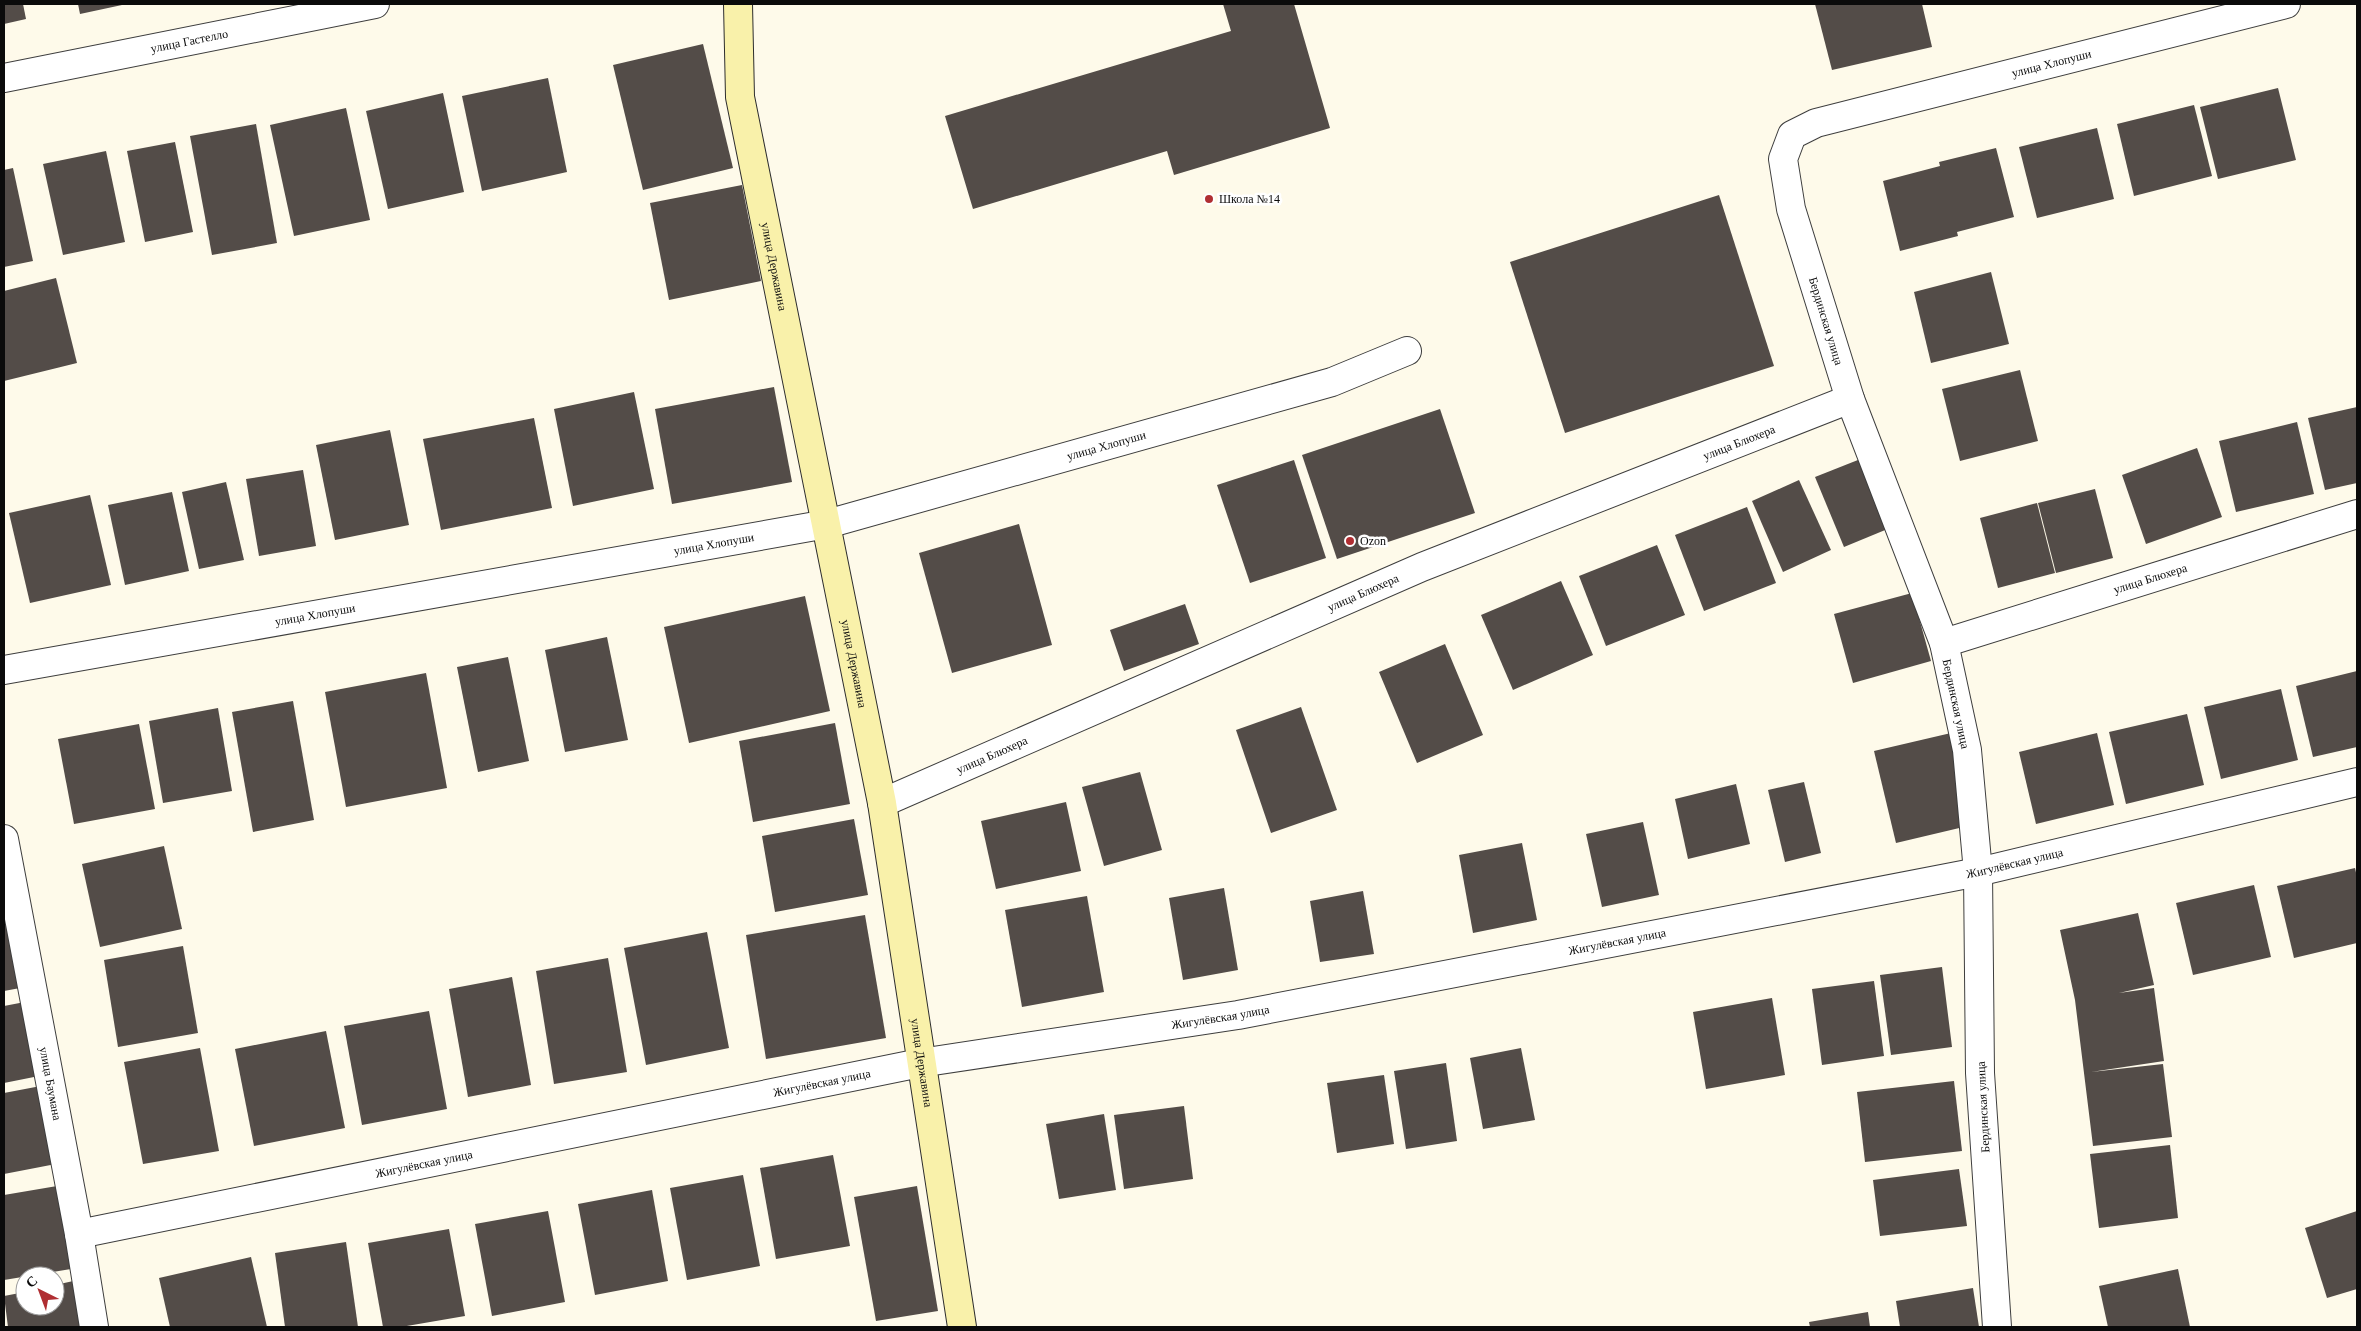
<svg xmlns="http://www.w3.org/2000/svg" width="2361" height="1331" font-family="'Times New Roman',serif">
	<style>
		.building { fill: #534c48 }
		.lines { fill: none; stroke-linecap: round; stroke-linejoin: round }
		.street-casing { stroke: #3e3e3e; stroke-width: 30 }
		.secondary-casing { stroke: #2d2d2d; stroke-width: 30 }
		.street { stroke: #fff; stroke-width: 28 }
		.secondary { stroke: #f9f1aa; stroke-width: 28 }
		.poi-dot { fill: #b02e32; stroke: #fff; stroke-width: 2 }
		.labels { text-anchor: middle; stroke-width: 5; stroke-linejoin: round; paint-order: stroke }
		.street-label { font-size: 12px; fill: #0b0b0b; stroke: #fff }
		.poi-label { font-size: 12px; fill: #0b0b0b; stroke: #fff; text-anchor: start }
	</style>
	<rect width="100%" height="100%" fill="#fefaea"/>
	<g class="building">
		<polygon points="4,4 23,4 26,19 4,24"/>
		<polygon points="78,4 122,4 122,5 80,14"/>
		<polygon points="1223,4 1294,4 1330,128 1174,175 1167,151 973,209 945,116 1231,31"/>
		<polygon points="1815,4 1922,4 1932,47 1832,70"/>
		<polygon points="703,44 733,168 643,190 613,65"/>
		<polygon points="548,78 567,172 482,191 462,96"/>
		<polygon points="2278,88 2296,160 2218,179 2200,107"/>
		<polygon points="443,93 464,192 388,209 366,111"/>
		<polygon points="2194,105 2212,176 2134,196 2117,124"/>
		<polygon points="346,108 370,220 294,236 270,125"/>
		<polygon points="256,124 277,243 212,255 190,136"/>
		<polygon points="2097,128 2114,199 2037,218 2019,147"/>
		<polygon points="175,142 193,232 145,242 127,151"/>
		<polygon points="1996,148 2014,217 1957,232 1958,236 1900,251 1883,181 1940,166 1939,162"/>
		<polygon points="106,151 125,242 63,255 43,164"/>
		<polygon points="13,168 33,261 4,267 4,170"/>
		<polygon points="742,185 761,281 669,300 650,203"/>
		<polygon points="1719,195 1774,366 1565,433 1510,262"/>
		<polygon points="1991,272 2009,344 1931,363 1914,292"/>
		<polygon points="56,278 77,363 4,381 4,291"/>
		<polygon points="2020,370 2038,441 1960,461 1942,389"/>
		<polygon points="774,387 792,482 672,504 655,409"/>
		<polygon points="634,392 654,489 573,506 554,409"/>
		<polygon points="2357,407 2357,483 2325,490 2308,418"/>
		<polygon points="1440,409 1475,513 1337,559 1302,455"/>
		<polygon points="534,418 552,508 441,530 423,439"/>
		<polygon points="2297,422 2314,494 2236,512 2219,441"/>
		<polygon points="390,430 409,525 335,540 316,445"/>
		<polygon points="2197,448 2222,517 2146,544 2122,475"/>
		<polygon points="1863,458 1890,528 1844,547 1815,477"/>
		<polygon points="1294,460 1326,558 1250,583 1217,485"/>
		<polygon points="303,470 316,546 259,556 246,479"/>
		<polygon points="1799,480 1831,550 1783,572 1752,501"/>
		<polygon points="226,482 244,560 199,569 182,492"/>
		<polygon points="2095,489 2113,558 2056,573 2038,503"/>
		<polygon points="172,492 189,571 125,585 108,505"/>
		<polygon points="90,495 111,585 30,603 9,513"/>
		<polygon points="2037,503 2055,573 1998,588 1980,518"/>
		<polygon points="1747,507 1776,583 1704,611 1675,535"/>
		<polygon points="1019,524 1052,645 952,673 919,553"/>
		<polygon points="1657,545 1685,615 1606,646 1579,576"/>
		<polygon points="1561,581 1593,655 1513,690 1481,615"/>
		<polygon points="1912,593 1931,661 1853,683 1834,614"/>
		<polygon points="805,596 830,711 689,743 664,627"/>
		<polygon points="1185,604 1199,644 1124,671 1110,630"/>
		<polygon points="607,637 628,740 565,752 545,650"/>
		<polygon points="1445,644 1483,735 1417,763 1379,672"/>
		<polygon points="508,657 529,761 478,772 457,667"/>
		<polygon points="2357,671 2357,747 2313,757 2296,686"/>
		<polygon points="426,673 447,788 346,807 325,692"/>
		<polygon points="2281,689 2298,760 2221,779 2204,707"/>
		<polygon points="293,701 314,820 253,832 232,712"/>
		<polygon points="1301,707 1337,810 1271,833 1236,730"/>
		<polygon points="218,708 232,791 163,803 149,721"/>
		<polygon points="2187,714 2204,785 2126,804 2109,732"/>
		<polygon points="835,723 850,804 753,822 739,741"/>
		<polygon points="139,724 155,809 74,824 58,739"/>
		<polygon points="1951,733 1972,825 1896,843 1874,751"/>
		<polygon points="2097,733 2114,805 2036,824 2019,752"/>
		<polygon points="1140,772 1162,850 1104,866 1082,787"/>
		<polygon points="1804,782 1821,853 1785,862 1768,790"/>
		<polygon points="1736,784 1750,844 1688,859 1675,799"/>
		<polygon points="1066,802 1081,871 996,889 981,821"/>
		<polygon points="854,819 868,895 775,912 762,836"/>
		<polygon points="1643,822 1659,895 1602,907 1586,834"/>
		<polygon points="1522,843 1537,920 1473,933 1459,855"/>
		<polygon points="164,846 182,929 100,947 82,864"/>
		<polygon points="2355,868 2357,877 2357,943 2294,958 2277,886"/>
		<polygon points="2254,885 2271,957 2193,975 2176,903"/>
		<polygon points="1224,888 1238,970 1183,980 1169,898"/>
		<polygon points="1363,891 1374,954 1320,962 1310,901"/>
		<polygon points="4,894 31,986 4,991"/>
		<polygon points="1087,896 1104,992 1022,1007 1005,910"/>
		<polygon points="2138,913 2154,985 2119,993 2154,988 2164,1061 2091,1072 2163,1064 2172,1137 2093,1146 2075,1000 2060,930"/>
		<polygon points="865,915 886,1038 766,1059 746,935"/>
		<polygon points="707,932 729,1048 646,1065 624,948"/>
		<polygon points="183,946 198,1033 118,1047 104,960"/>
		<polygon points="608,958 627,1072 554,1084 536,971"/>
		<polygon points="1942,967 1952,1047 1891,1055 1880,975"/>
		<polygon points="512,977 531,1085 468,1097 449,989"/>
		<polygon points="1874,981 1884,1056 1822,1065 1812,989"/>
		<polygon points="1772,998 1785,1075 1706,1089 1693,1012"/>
		<polygon points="30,1001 44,1075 4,1083 4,1006"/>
		<polygon points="429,1011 447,1109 362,1125 344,1026"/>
		<polygon points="326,1031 345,1128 254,1146 235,1049"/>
		<polygon points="200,1048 219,1151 143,1164 124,1062"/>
		<polygon points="1521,1048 1535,1120 1483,1129 1470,1058"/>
		<polygon points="1446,1063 1457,1141 1406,1149 1394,1071"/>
		<polygon points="1384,1075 1394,1144 1337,1153 1327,1083"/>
		<polygon points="1954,1081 1962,1151 1865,1162 1857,1092"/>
		<polygon points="46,1085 61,1163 4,1174 4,1093"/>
		<polygon points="1184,1106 1193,1179 1124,1189 1114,1115"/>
		<polygon points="1104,1114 1116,1190 1059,1199 1046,1124"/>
		<polygon points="2170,1145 2178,1218 2099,1228 2090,1154"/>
		<polygon points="833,1155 850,1246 776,1259 760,1168"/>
		<polygon points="1959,1169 1967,1226 1880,1236 1873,1180"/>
		<polygon points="743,1175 760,1266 687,1280 670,1188"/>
		<polygon points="63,1185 77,1268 4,1280 4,1195"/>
		<polygon points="917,1186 938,1311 876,1321 854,1197"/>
		<polygon points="652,1190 668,1281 595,1295 578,1204"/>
		<polygon points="548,1211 565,1302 492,1316 475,1224"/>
		<polygon points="2357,1211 2357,1289 2327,1298 2305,1228"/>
		<polygon points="449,1229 465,1316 401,1327 383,1327 368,1243"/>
		<polygon points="346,1242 358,1327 285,1327 275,1253"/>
		<polygon points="251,1257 267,1327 170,1327 159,1278"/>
		<polygon points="2178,1269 2190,1327 2108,1327 2099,1286"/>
		<polygon points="78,1280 88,1327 8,1327 4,1296 25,1292 25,1306 55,1306 55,1285"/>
		<polygon points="1973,1288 1979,1327 1900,1327 1896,1301"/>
		<polygon points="1868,1312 1870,1327 1810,1327 1809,1322"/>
	</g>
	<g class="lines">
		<defs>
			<g id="street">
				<path id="s1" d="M 4,78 L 375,4"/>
				<path id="s2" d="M 1944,643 L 2357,514"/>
				<path id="s3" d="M 4,670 L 827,524 L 1332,382 L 1407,351"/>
				<path id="s4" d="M 882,803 L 1422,567 L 1850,399"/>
				<path id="s5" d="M 4,839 L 79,1234 L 94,1327"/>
				<path id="s6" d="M 79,1234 L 920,1063 L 1238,1015 L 1978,872 L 2357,782"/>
				<path id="s7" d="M 1997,1327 L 1980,1073 L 1978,872 L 1967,750 L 1944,643 L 1850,399 L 1791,209 L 1783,159 L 1792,135 L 1816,123 L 2286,4"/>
			</g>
			<g id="secondary">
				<path id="s8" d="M 738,4 L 740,97 L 882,803 L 962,1327"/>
			</g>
		</defs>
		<use href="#street" class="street-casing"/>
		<use href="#secondary" class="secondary-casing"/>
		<use href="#street" class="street"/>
		<use href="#secondary" class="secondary"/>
	</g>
	<g class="poi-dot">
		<circle cx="1209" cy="199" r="5"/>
		<circle cx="1350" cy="541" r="5"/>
	</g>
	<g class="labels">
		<g class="street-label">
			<text dy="4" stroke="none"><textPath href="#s1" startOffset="189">улица Гастелло</textPath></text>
			<text dy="4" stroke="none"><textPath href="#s7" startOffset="1494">улица Хлопуши</textPath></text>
			<text dy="4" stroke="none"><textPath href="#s8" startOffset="266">улица Державина</textPath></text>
			<text transform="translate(1826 321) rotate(73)" y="4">Бердинская улица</text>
			<text dy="4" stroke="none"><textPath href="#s4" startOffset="930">улица Блюхера</textPath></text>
			<text dy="4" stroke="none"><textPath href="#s3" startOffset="1126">улица Хлопуши</textPath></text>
			<text dy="4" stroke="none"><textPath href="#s3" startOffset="721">улица Хлопуши</textPath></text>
			<text dy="4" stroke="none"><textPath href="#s2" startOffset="216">улица Блюхера</textPath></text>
			<text dy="4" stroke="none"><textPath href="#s4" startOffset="525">улица Блюхера</textPath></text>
			<text dy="4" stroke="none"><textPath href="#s3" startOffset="316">улица Хлопуши</textPath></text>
			<text dy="4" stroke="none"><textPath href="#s8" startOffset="671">улица Державина</textPath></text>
			<text transform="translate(1956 704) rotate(78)" y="4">Бердинская улица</text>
			<text dy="4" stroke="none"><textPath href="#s4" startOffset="120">улица Блюхера</textPath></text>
			<text dy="4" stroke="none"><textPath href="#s6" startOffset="1971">Жигулёвская улица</textPath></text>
			<text dy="4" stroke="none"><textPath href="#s6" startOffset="1566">Жигулёвская улица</textPath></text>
			<text dy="4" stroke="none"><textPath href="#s6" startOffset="1162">Жигулёвская улица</textPath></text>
			<text dy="4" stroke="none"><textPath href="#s8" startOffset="1076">улица Державина</textPath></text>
			<text dy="4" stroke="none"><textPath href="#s5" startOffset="249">улица Баумана</textPath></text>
			<text dy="4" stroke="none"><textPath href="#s6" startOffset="758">Жигулёвская улица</textPath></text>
			<text transform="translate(1983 1107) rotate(-93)" y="4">Бердинская улица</text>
			<text dy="4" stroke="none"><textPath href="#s6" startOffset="352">Жигулёвская улица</textPath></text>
		</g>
		<g class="poi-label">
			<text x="1219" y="203">Школа №14</text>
			<text x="1360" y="545">Ozon</text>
		</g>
	</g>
	<rect width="2361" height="1331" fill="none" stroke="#0b0b0b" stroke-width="10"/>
	<g transform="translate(40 1291) rotate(318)"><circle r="24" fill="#ffffff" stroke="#9d9d9d"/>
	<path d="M0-4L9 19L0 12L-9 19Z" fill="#b02e32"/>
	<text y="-8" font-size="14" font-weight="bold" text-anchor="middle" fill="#0b0b0b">С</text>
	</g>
</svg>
